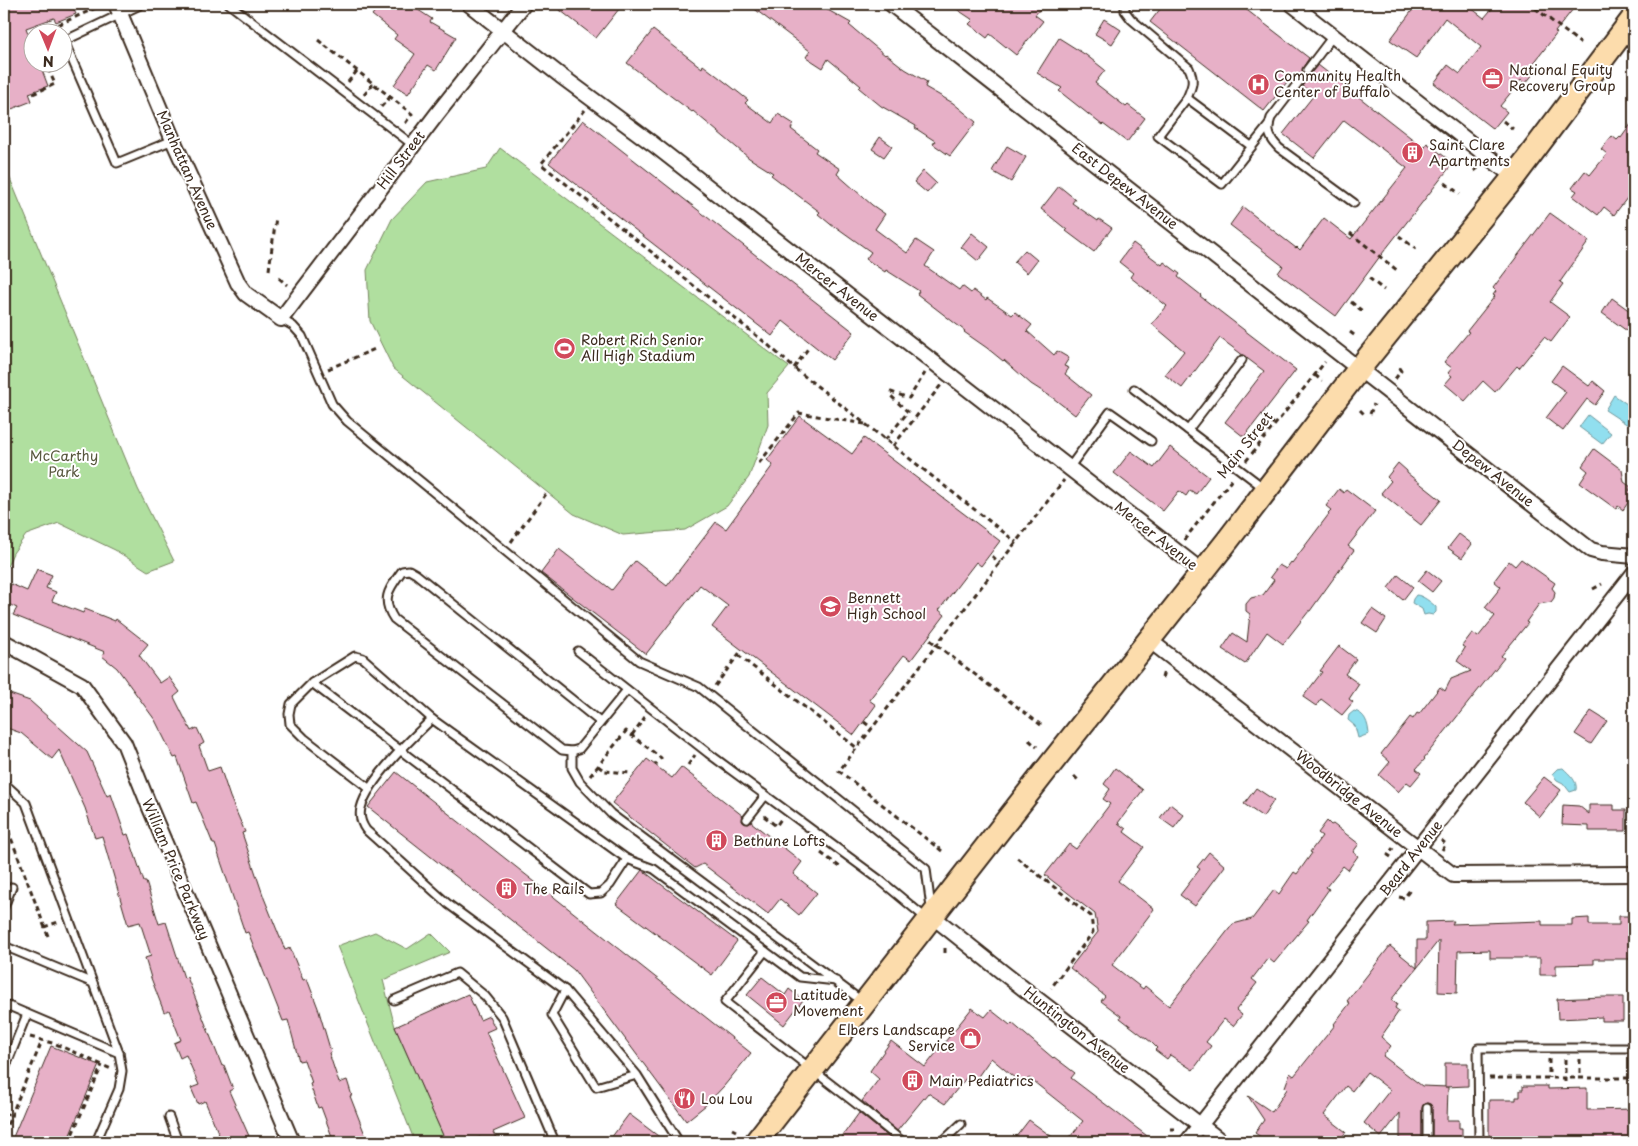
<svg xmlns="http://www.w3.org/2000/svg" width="1638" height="1146" font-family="'Playpen Sans',sans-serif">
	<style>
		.green { fill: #b0df9f; stroke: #76845e }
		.water { fill: #91dfef; stroke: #6f979b }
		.building { fill: #e7b0c7; stroke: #3b2a1e }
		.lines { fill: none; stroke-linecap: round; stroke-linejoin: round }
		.lane-casing { stroke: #3b2a1e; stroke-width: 11 }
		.street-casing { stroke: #3b2a1e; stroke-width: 18 }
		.primary-casing { stroke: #3b2a1e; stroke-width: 26 }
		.path { stroke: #3b2a1e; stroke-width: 3; stroke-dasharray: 5 4; stroke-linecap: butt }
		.lane { stroke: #fff; stroke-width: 7 }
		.street { stroke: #fff; stroke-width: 14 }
		.primary { stroke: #fcdcac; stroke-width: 22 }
		.labels { text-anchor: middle; stroke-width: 4; stroke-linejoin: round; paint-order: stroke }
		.poi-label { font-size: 14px; fill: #3b2a1e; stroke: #fff; text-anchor: start }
		.street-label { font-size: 14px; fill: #3b2a1e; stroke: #fff }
		.park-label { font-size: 14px; fill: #58573e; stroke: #fff }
	</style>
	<rect width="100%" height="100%" fill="#fff"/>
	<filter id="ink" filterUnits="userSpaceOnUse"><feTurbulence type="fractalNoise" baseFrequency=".02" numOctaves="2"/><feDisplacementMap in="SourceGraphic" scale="10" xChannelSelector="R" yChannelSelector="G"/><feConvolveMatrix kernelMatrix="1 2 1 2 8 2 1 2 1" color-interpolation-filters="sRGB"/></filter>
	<g filter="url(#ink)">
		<g class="green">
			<polygon points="500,148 789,367 767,393 768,425 749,477 727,506 685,530 623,535 574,514 393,368 370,321 367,270 392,219 427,182 486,169"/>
			<polygon points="4,164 138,489 174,561 148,571 115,550 59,523 26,535 13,553 4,574"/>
			<polygon points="375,932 407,949 431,933 450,952 383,980 395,1027 446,1142 415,1142 337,946"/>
		</g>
		<g class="water">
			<polygon points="1614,395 1634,409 1634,416 1628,425 1605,410"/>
			<polygon points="1588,415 1611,433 1602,444 1579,427"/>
			<path d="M 1416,595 C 1422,595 1432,603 1436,607 L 1436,612 L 1433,615 L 1428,614 L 1424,615 L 1422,609 L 1412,603 L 1413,599 Z"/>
			<path d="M 1354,711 C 1365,713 1368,723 1369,734 L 1358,738 L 1355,726 L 1348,720 L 1349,715 Z"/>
			<path d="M 1563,768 C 1569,774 1578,781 1576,790 L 1570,792 L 1563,783 L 1557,780 L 1552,774 L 1557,769 Z"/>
		</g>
		<g class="building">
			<polygon points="4,4 87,4 88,5 74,10 76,14 56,22 54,18 26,28 32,44 32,62 39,62 48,86 29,93 32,101 4,112"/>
			<polygon points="381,4 409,4 432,19 430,22 456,37 436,70 428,65 408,94 394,85 415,54 394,39 397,35 372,15"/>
			<polygon points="552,4 623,4 596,38"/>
			<polygon points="748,4 830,4 826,9 851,23 849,25 885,55 886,54 905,69 927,82 925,87 953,103 976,122 950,156 933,144 935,141 915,128 916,126 881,106 859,88 861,86 828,59 823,68 806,57 810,51"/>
			<polygon points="949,4 1033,4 1040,9 1035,15 1043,21 1016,55 990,34 987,38 969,24 973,20"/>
			<polygon points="1164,4 1239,4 1309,58 1302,69 1304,74 1309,75 1318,65 1424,148 1427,143 1453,163 1378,259 1336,316 1278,273 1283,266 1230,225 1243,207 1296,248 1297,247 1300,250 1324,218 1351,239 1407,168 1344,120 1314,158 1283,134 1314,95 1302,86 1306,80 1305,75 1299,74 1294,80 1291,77 1264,111 1150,22"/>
			<polygon points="1417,4 1466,4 1484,18 1496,4 1577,4 1555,32 1557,33 1530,68 1535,72 1525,84 1521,80 1500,106 1507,112 1493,129 1434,83 1448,65 1460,74 1481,47 1445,18 1416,58 1390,40"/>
			<polygon points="1104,19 1121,30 1112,44 1095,34"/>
			<polygon points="653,30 702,68 703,65 729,85 748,100 745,103 772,123 778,114 794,124 791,129 817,149 815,152 840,169 837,174 872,205 885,214 875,229 907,253 916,240 934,252 925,266 959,290 962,286 971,293 973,290 986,300 987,298 1012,315 1015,312 1032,325 1027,331 1054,355 1057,351 1069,358 1064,366 1069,368 1065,374 1091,395 1075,415 1053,398 1031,384 1004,360 1003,361 987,348 964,332 965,331 917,294 919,291 886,270 885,272 866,259 871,252 836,227 835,228 818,214 820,212 771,175 773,173 749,158 693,111 692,112 627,63"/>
			<polygon points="1059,38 1086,55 1105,70 1095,83 1126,107 1128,105 1145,118 1127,142 1103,124 1102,125 1059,91 1062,88 1037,73"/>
			<polygon points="583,120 854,332 832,360 783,321 772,336 549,163"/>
			<polygon points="1634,120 1634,189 1614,215 1604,207 1598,215 1573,196 1577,191 1572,188 1585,171 1590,175 1607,154 1601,149 1612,136 1617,140 1620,137 1621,138"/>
			<polygon points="880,137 892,146 884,157 872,149"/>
			<polygon points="1007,146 1026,157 1011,182 992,171"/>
			<polygon points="923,171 936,183 927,193 914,182"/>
			<polygon points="1059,186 1075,199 1072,203 1098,221 1099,219 1112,228 1094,252 1066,231 1067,230 1041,209"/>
			<polygon points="1550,213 1589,241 1560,282 1563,284 1550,302 1570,317 1551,342 1544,337 1519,368 1517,366 1495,392 1483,381 1465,401 1445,384 1452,376 1448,373 1452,368 1444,362 1469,332 1467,331 1495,296 1493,295 1496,291 1493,288"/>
			<polygon points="972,233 989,247 978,261 961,247"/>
			<polygon points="1133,243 1162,265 1164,262 1180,274 1178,277 1201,295 1200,296 1296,370 1244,437 1225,422 1264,371 1220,338 1182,388 1165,375 1184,351 1152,324 1167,306 1130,277 1133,273 1119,262"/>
			<polygon points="1025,250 1037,260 1027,273 1014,262"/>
			<polygon points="1612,298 1634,314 1634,336 1602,313"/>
			<polygon points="1562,366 1589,386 1593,381 1605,391 1595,405 1587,399 1563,431 1546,418 1566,392 1551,381"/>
			<polygon points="800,416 852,454 864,438 1000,541 981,566 976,562 939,610 945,615 911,660 904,655 869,700 876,705 854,735 712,627 728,606 700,585 646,654 541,573 559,549 612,590 635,561 667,586 716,522 726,529 773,465 767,460"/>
			<polygon points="1170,447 1209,477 1196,494 1190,490 1186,496 1179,491 1163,511 1114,473 1131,451 1154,468"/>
			<polygon points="1594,449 1622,470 1624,482 1631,487 1629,490 1634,494 1623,510 1618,506 1616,509 1580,483 1588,471 1582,466"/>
			<polygon points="1398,463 1407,471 1407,473 1441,500 1421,525 1381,493 1391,481 1387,477"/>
			<polygon points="1339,489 1344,493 1346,489 1375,511 1348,546 1354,550 1310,611 1309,611 1283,644 1267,632 1245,664 1222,649 1233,633 1247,642 1250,614 1246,611 1246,604 1251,598 1263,595 1274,580 1270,577 1279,565 1286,569 1291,562 1292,563 1329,514 1328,513 1331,510 1326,506"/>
			<polygon points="1459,534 1472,544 1462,558 1448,548"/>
			<polygon points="1521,559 1555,583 1552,588 1555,592 1554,598 1551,602 1539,604 1526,622 1528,623 1501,656 1504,658 1424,758 1425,759 1416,769 1421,773 1411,785 1407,782 1398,792 1379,775 1390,762 1381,754 1410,717 1413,719 1417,713 1419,714 1440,687 1445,691 1451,679 1471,671 1457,661 1465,648 1462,646 1472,633 1478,637 1495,616 1485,607 1501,587 1494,581 1509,561 1515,566"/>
			<polygon points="37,569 52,575 46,588 56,592 52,601 83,613 85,609 115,621 116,619 148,644 139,655 160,683 169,677 180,692 174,697 191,731 197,728 204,743 199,746 208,771 220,767 230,797 245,832 242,833 264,898 285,950 290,948 303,980 307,979 318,1008 331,1052 329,1053 339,1083 347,1080 352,1096 350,1096 366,1137 353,1142 334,1142 321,1107 318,1108 310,1084 312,1083 304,1060 299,1061 288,1020 283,1021 248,932 245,933 215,844 213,844 196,802 193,803 177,757 174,758 155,720 117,668 102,656 105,652 13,615 17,608 4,602 11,584 27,591"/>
			<polygon points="1427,570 1441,581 1432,592 1418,581"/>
			<polygon points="1398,575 1413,587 1403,600 1388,588"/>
			<polygon points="1372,609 1386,619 1377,633 1362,623"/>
			<polygon points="1339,646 1356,659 1345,674 1359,684 1349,699 1353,702 1342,715 1321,699 1316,706 1303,697 1322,672 1320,671"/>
			<polygon points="4,692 30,701 87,752 107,796 111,794 125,835 128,834 144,882 146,882 159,924 166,922 184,978 187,977 222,1066 224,1065 233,1089 229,1091 249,1136 235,1142 222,1142 205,1101 198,1104 191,1088 199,1085 186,1055 180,1058 174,1043 181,1040 169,1010 164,1012 151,978 145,958 151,956 140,922 128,925 102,836 95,838 85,808 59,750 52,759 21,733 4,727"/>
			<polygon points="1591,711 1607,721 1591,744 1575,734"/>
			<polygon points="647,759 672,778 681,767 743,816 742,821 744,823 749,824 751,822 802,862 793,874 817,893 799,915 780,899 768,914 703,864 695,868 612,803"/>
			<polygon points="1115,768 1143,790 1118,823 1126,829 1124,832 1144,847 1118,881 1154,909 1112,965 1143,989 1145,986 1169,1006 1233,924 1252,919 1274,890 1279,894 1294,872 1297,874 1312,853 1310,852 1322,836 1318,833 1327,821 1331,825 1333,824 1359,844 1353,852 1358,856 1348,870 1343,866 1326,887 1329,889 1307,920 1309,921 1298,934 1274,963 1268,958 1252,979 1257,983 1236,1010 1242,1015 1233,1026 1224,1019 1206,1042 1211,1046 1193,1070 1170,1055 1167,1059 1155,1050 1157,1048 1151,1042 1120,1018 1121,1016 1101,1001 1105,996 1070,968 1098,932 1095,914 1045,875 1069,844 1076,849 1110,804 1103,799 1110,789 1104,784"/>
			<polygon points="396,772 751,1053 724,1086 706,1105 686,1121 574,970 368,807"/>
			<polygon points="1544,777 1561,790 1540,817 1523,802"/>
			<polygon points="1256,788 1274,800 1263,817 1244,804"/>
			<polygon points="1170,804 1184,815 1174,828 1160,818"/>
			<polygon points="1563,805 1579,806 1589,814 1589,805 1614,805 1614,810 1626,810 1626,831 1589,831 1589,826 1562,825"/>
			<polygon points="1209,852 1225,866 1195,906 1180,895 1200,869 1197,867"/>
			<polygon points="642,870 737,941 712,975 616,904"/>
			<polygon points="1619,916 1633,916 1634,954 1631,954 1631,959 1594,959 1594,964 1556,965 1556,975 1540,975 1540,958 1490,958 1490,950 1458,951 1457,993 1438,992 1439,940 1417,968 1417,940 1426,940 1426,922 1454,921 1452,924 1542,921 1542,925 1572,925 1572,919 1589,918 1589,925 1619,925"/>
			<polygon points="1390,946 1417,968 1391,1000 1397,1004 1395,1008 1399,1011 1381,1037 1391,1046 1383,1056 1422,1086 1448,1087 1447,1120 1459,1120 1459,1128 1462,1128 1462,1142 1432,1142 1432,1108 1431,1105 1427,1103 1424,1104 1422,1108 1422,1142 1400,1142 1400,1113 1381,1137 1364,1123 1390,1090 1367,1072 1352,1091 1346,1086 1324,1115 1346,1132 1338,1142 1268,1142 1255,1133 1264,1120 1248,1096 1272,1112 1287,1089 1285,1087 1290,1073 1294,1076 1335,1025 1334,1024 1350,1003 1347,1001"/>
			<polygon points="762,977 785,995 789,989 803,1000 784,1025 747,995"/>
			<polygon points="468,994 480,1020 489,1016 495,1028 486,1032 525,1118 493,1132 498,1142 482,1142 480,1137 468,1142 446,1142 395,1027"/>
			<polygon points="1603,997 1623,997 1623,1021 1602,1021 1602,1017 1558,1019 1557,999"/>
			<polygon points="972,1008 985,1017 991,1010 1010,1025 1012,1023 1053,1058 1054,1057 1075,1073 1071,1078 1155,1142 1066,1142 1083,1121 1029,1078 1023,1085 991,1058 974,1082 967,1077 945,1104 928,1093 897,1131 862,1101 879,1079 870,1071 891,1041 925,1067"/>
			<polygon points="51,1046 99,1065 67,1142 11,1142"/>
			<polygon points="1445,1063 1468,1063 1468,1086 1445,1087"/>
			<polygon points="1523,1086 1548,1086 1548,1089 1587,1088 1587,1110 1634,1109 1634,1142 1489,1142 1489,1100 1516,1100 1516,1097 1520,1097 1520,1090 1523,1090"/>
			<polygon points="859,1113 891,1139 888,1142 838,1142"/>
			<polygon points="629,1114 666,1142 608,1142"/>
			<polygon points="1029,1120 1059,1142 1012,1142"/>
		</g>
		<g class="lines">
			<defs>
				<g id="lane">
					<polyline points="142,4 64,41 117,163 173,140"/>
					<polyline points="229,4 413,145"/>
					<path d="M 1125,4 L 1125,11 L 1131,19 L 1189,68 C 1195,81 1192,86 1187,98"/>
					<polyline points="1307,70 1333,36"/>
					<path d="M 1301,79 L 1271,118 C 1266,131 1270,139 1279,148 L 1354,203"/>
					<polyline points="1251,146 1187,98 1158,136 1222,184 1269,125"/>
					<polyline points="281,319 293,326 302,336 332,404 347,421 639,661 699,687 926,869 931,908"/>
					<polyline points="1134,389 1264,488"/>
					<polyline points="1188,430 1242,360"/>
					<polyline points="1069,468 1110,412 1151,441"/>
					<polyline points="578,651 708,753 880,880 927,919"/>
					<polyline points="312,683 355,656 363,658 432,719"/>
					<path d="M 600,722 L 416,574 L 409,570 L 402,571 C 390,588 380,598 394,619 L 562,750 L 572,751 L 579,749 L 627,690"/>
					<polyline points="572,751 572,768 580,782 611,814 863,1002"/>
					<polyline points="4,783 26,803 119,1053 122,1071 119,1089 96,1142"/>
					<path d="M 370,789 L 304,738 L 290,724 L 289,714 L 291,704 L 312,683 L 589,894 L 601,893 L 610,885 L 627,859 L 432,719 C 411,739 368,780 361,808 C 359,816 361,823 366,830 L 448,904 L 565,990"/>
					<polyline points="747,819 765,796"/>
					<polyline points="627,859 654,869 800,977 836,981"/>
					<polyline points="4,907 12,887"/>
					<polyline points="4,946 93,983"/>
					<polyline points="765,951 725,1002 859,1106 903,1142"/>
					<polyline points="394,1000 457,973 485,996 502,1017 555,1142"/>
					<polyline points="4,1004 119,1053"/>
					<polyline points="4,1071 27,1014"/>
					<polyline points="637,1075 596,1087 552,1015 565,990 637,1075 679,1142"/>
					<polyline points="169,1117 178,1142"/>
					<polyline points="942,1142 961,1124"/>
					<polyline points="1427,1142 1427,1108"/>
					<polyline points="1479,1142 1478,1048 1634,1048"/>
				</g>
				<g id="street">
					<polyline points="116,4 173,140 238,283 246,294 281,319 437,114 524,4"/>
					<polyline points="469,4 561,76 653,144 1203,572"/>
					<polyline points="891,4 1591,550 1602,553 1634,556"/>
					<polyline points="1292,4 1514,177"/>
					<polyline points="1149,640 1453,875 1634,874"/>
					<polyline points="4,642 82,685 124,743 150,808 292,1142"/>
					<polyline points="932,916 1006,975 1222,1142"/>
					<polyline points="1187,1142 1634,573"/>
				</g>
				<polyline id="primary" points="756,1142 1054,760 1228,540 1359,369 1514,177 1634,17"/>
			</defs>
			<use href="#lane" class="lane-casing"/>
			<use href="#street" class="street-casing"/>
			<use href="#primary" class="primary-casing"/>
			<g class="path">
				<polyline points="1535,8 1580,43"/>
				<polyline points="42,32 100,6"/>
				<polyline points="318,40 412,114 404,125"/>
				<polyline points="348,82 357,71"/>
				<polyline points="33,94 55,84 45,62"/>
				<polyline points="364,95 373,84"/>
				<polyline points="381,107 390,97"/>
				<polyline points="585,110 541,164 767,344 794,368 1016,542"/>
				<polyline points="1503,121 1513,129"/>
				<polyline points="1474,171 1478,168"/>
				<polyline points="1445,183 1460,194"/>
				<polyline points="1350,233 1398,271"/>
				<polyline points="1399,236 1416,249"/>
				<polyline points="269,270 276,217"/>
				<polyline points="279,278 287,285"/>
				<polyline points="1369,278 1384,290"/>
				<polyline points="1351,302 1365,313"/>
				<polyline points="1350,332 1357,337"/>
				<polyline points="794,368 809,347"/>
				<polyline points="328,369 377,348"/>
				<polyline points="1315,375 1322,381"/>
				<polyline points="1395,379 1401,371 1397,365"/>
				<polyline points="1360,410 1365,415"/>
				<polyline points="1370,414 1374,404"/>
				<polyline points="1263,415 1275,425"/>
				<polyline points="885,440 908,412 891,396 891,392 909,398 925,373"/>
				<polyline points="893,446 941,385"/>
				<polyline points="1246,461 1325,362"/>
				<polyline points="759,463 799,413 865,424"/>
				<polyline points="1633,538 1634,537"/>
				<polyline points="1184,540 1233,478"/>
				<polyline points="511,542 546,494"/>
				<polyline points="992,556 1000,563"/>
				<polyline points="1593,589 1602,584"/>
				<polyline points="930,640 1041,725"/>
				<polyline points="738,655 857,748"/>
				<polyline points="1162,678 1164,671"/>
				<polyline points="715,686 741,651"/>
				<polyline points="864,722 872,728"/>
				<polyline points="632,735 645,717"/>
				<polyline points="1029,740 1037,747"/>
				<polyline points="688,765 695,755"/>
				<polyline points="598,766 605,771 630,773"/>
				<polyline points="590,776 626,731 661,758 655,765"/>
				<polyline points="1074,776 1078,780"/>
				<polyline points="764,816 776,826 781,819"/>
				<polyline points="5,822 48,936"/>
				<polyline points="1441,840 1446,844 1442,850"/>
				<polyline points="942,851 839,771 1064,480"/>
				<polyline points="821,853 840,867"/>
				<polyline points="1391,857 1388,855 1393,848"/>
				<polyline points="1017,858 1091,916 1093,932 1051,988"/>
				<polyline points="1399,897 1404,898 1410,890"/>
				<polyline points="44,927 58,922"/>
				<polyline points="945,948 945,953"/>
				<polyline points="4,1029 9,1027"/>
				<polyline points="30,1037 56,1044 111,1069"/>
				<polyline points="1549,1059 1549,1078"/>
				<polyline points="1565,1059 1565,1086"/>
				<polyline points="1580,1059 1580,1078"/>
				<polyline points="1489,1078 1634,1078"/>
				<polyline points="4,1113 11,1116"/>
				<polyline points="732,1129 736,1131"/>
				<polyline points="1170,1129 1178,1129"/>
				<polyline points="4,1133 42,1041"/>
				<polyline points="69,1142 102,1065"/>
			</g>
			<use href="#lane" class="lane"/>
			<use href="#street" class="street"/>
			<use href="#primary" class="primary"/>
		</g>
	</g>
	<defs>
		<symbol id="office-disc" viewBox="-11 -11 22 22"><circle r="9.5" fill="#d1495b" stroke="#fff"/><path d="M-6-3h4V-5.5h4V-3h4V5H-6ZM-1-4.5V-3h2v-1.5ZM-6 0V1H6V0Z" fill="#fff"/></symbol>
		<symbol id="hospital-disc" viewBox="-11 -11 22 22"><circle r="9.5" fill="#d1495b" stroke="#fff"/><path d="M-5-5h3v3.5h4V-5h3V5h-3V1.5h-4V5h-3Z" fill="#fff"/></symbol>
		<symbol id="building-disc" viewBox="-11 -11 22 22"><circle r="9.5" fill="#d1495b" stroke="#fff"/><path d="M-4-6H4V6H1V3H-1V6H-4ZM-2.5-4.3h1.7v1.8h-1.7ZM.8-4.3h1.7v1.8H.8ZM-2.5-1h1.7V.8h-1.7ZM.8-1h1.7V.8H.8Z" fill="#fff"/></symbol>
		<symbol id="stadium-disc" viewBox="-11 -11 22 22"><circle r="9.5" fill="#d1495b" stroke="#fff"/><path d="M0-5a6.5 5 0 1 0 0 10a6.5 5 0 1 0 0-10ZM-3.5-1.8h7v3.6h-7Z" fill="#fff"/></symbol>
		<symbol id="school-disc" viewBox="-11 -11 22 22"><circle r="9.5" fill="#d1495b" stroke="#fff"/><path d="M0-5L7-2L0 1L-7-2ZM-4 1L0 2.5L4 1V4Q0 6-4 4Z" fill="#fff"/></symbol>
		<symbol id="shop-disc" viewBox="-11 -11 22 22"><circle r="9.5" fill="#d1495b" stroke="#fff"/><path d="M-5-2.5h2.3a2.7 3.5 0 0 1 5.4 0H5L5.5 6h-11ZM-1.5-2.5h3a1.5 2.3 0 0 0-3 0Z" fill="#fff"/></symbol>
		<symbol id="restaurant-disc" viewBox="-11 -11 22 22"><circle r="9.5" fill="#d1495b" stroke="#fff"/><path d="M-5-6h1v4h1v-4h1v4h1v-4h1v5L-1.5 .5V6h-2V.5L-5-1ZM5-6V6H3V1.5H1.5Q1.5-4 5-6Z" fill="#fff"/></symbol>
	</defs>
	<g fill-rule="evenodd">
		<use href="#office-disc" x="1480" y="66" width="25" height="25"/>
		<use href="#hospital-disc" x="1246" y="72" width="25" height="25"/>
		<use href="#building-disc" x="1400" y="140" width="25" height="25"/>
		<use href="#stadium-disc" x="552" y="336" width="25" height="25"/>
		<use href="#school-disc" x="818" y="594" width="25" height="25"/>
		<use href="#building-disc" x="704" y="828" width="25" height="25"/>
		<use href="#building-disc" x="494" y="876" width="25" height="25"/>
		<use href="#office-disc" x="764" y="990" width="25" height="25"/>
		<use href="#shop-disc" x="958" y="1026" width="25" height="25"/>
		<use href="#building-disc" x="900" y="1068" width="25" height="25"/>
		<use href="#restaurant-disc" x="672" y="1086" width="25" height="25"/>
	</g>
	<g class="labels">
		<g class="poi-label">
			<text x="1509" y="75">National Equity<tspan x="1509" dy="16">Recovery Group</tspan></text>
			<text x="1274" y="81">Community Health<tspan x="1274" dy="16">Center of Buffalo</tspan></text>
			<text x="1429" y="150">Saint Clare<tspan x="1429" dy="16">Apartments</tspan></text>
			<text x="581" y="345">Robert Rich Senior<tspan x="581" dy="16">All High Stadium</tspan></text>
			<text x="847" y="603">Bennett<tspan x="847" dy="16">High School</tspan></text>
			<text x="733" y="846">Bethune Lofts</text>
			<text x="523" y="894">The Rails</text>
			<text x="793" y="1000">Latitude<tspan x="793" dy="16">Movement</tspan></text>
			<text x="955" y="1035" text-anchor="end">Elbers Landscape<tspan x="955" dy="16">Service</tspan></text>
			<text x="929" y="1086">Main Pediatrics</text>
			<text x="701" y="1104">Lou Lou</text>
		</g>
		<g class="street-label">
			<text transform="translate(401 160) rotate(-53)" y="5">Hill Street</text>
			<text transform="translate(187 170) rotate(66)" y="5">Manhattan Avenue</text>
			<text transform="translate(1125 186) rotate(38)" y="5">East Depew Avenue</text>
			<text transform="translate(837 287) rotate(38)" y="5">Mercer Avenue</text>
			<text transform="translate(1245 445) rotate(-52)" y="5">Main Street</text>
			<text transform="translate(1493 473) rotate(38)" y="5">Depew Avenue</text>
			<text transform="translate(1156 536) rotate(38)" y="5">Mercer Avenue</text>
			<text transform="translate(1349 794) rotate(38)" y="5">Woodbridge Avenue</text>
			<text transform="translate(1411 858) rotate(-52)" y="5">Beard Avenue</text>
			<text transform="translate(176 869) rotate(67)" y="5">William Price Parkway</text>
			<text transform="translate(1077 1030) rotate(38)" y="5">Huntington Avenue</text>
		</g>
		<g class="park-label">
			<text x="64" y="461">McCarthy<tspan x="64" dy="16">Park</tspan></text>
		</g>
	</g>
	<rect width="1638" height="1146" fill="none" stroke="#fff" stroke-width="20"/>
	<rect x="10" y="10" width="1618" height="1126" fill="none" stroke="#3b2a1e" stroke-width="2" filter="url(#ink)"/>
	<g transform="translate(48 48) rotate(179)"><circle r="24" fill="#ffffff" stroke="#b1aaa5"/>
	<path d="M0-4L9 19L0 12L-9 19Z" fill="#d1495b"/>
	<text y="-8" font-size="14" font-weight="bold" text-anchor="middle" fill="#3b2a1e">N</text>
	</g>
</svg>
